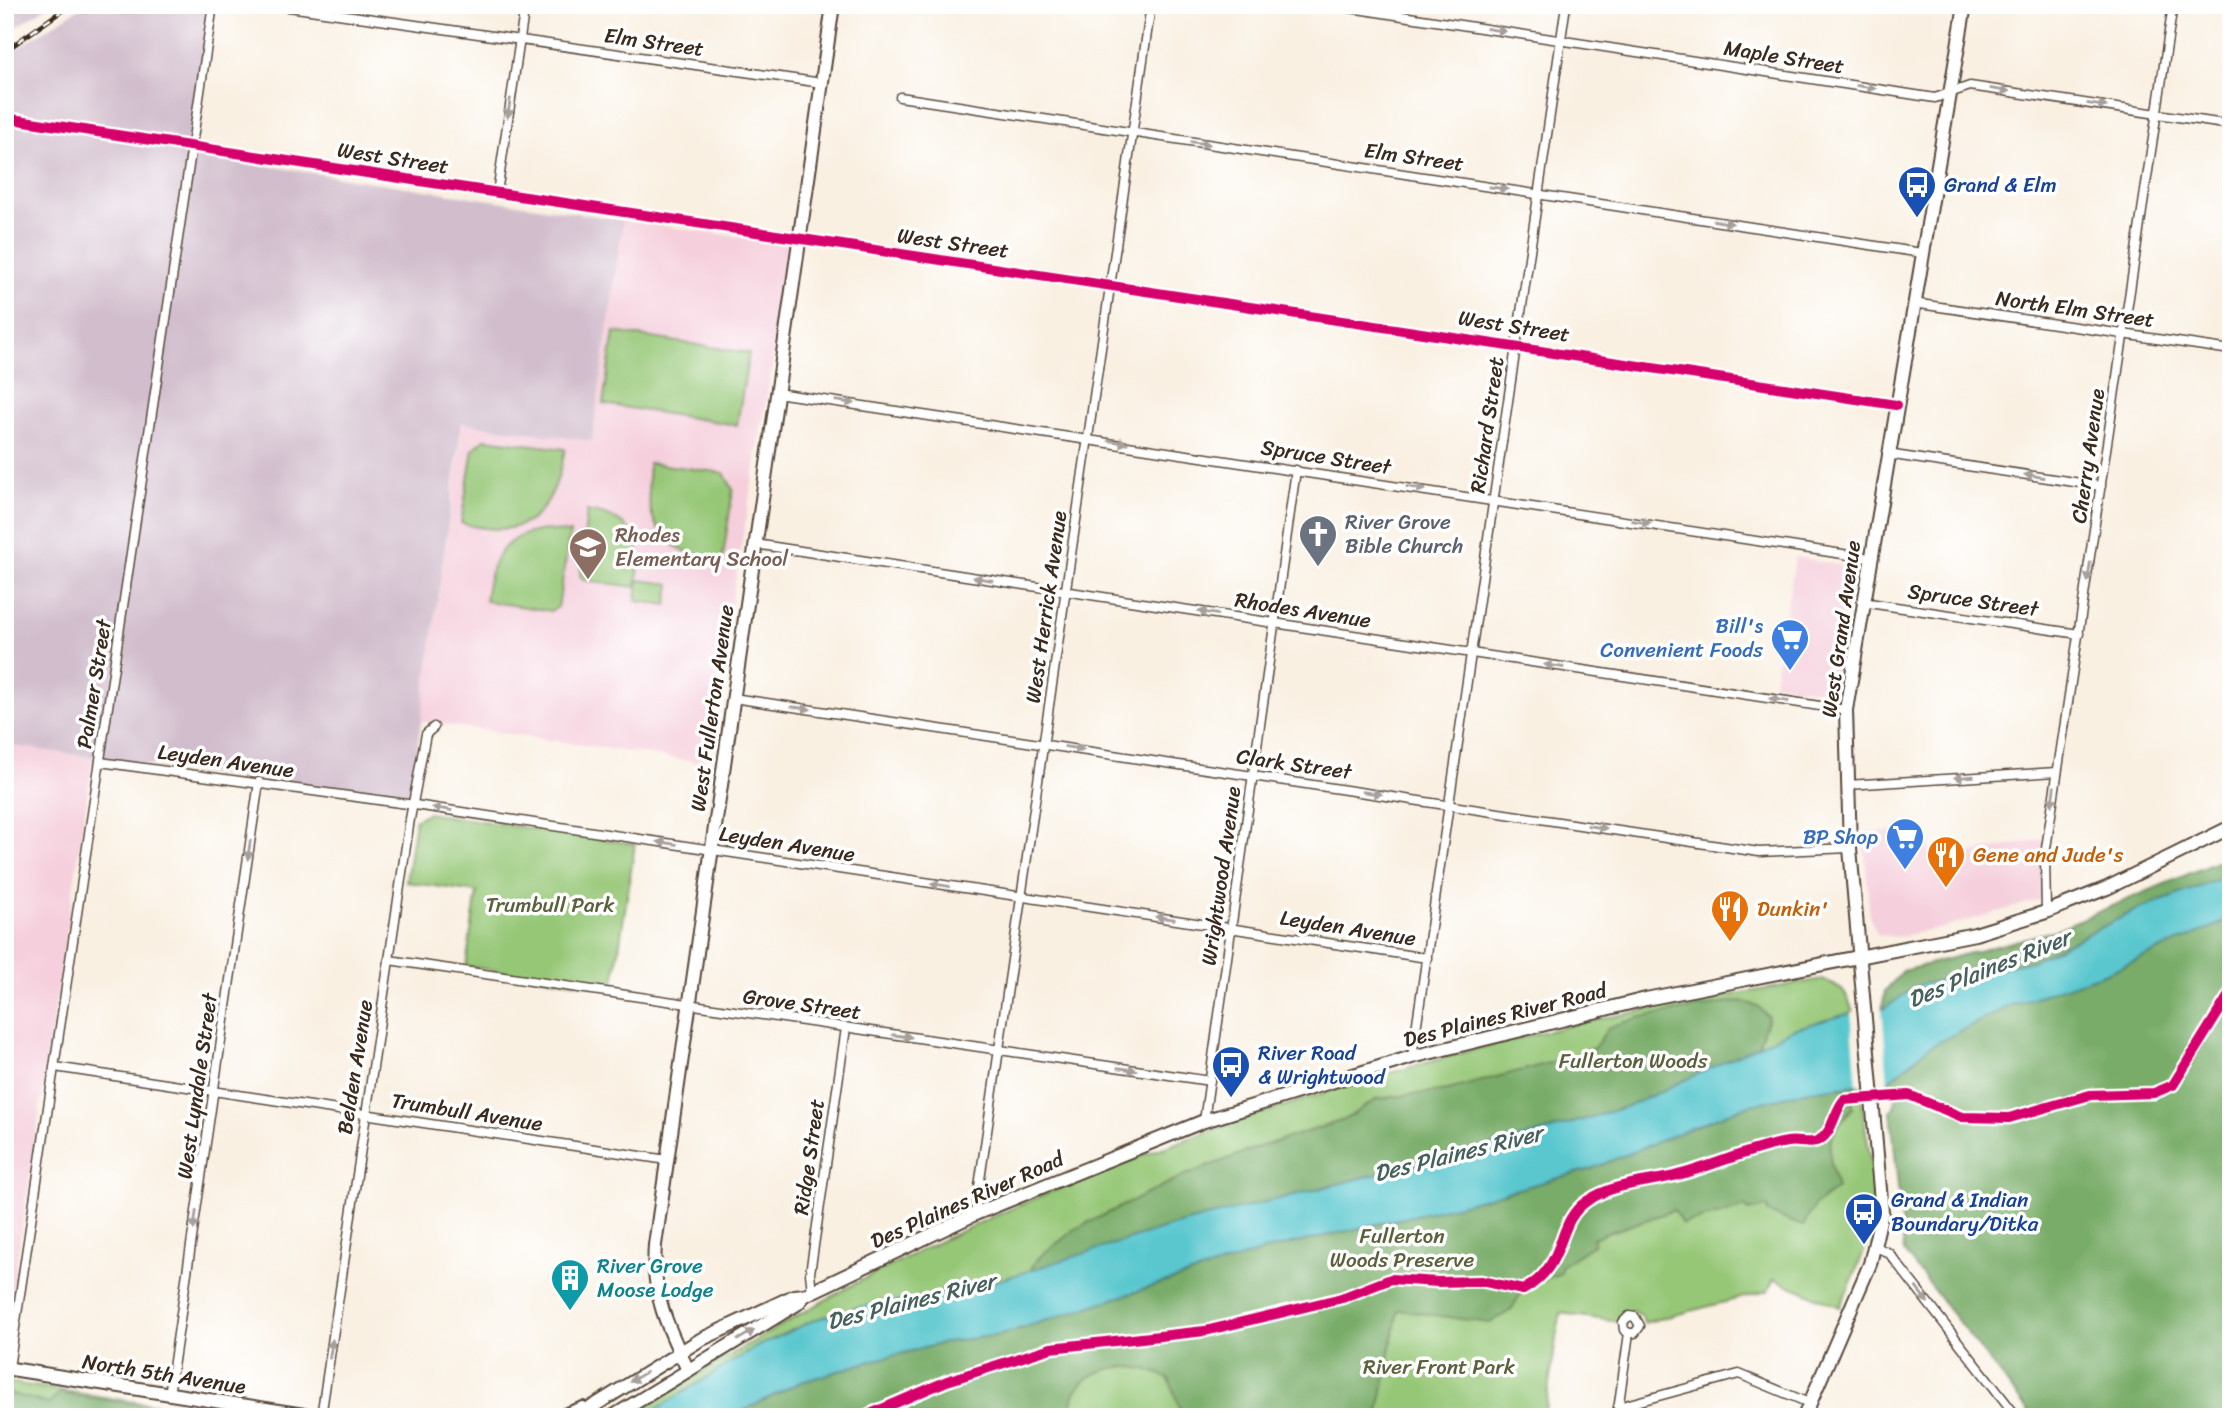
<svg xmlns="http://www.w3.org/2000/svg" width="2236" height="1422" font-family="Sriracha,sans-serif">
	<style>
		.built { fill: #f5cfdc }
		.industrial { fill: #d1bdcc }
		.green { fill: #96c777; stroke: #68784a; stroke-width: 2 }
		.forest { fill: #78ac68; stroke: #5a6b43; stroke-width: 2 }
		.water { fill: #5ac7cf; stroke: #4a7876; stroke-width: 2 }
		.pier { fill: #f9f0e2 }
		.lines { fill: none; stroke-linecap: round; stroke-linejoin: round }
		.street-casing { stroke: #58483b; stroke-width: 11 }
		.secondary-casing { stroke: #58483b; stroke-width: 16 }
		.street { stroke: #fff; stroke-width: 8 }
		.secondary { stroke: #fff; stroke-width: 12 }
		.rail-casing { stroke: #3b2a1e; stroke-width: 5 }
		.rail { stroke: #fff; stroke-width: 2.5; stroke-dasharray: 8; stroke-linecap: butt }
		.cycleway-casing { stroke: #fff; stroke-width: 15 }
		.cycleway { stroke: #d6006c; stroke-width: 10 }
		.oneway { fill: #a79f9a }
		.labels { text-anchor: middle; stroke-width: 7; stroke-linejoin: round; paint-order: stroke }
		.street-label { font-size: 21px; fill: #3b2a1e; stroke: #fff }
		.transit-label { font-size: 21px; fill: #164399; stroke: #fff; text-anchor: start }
		.worship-label { font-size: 21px; fill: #5b616d; stroke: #fff; text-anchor: start }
		.education-label { font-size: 21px; fill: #785e54; stroke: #fff; text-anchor: start }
		.shop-label { font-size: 21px; fill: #366cbe; stroke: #fff; text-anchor: end }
		.food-label { font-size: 21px; fill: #c56008; stroke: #fff; text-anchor: start }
		.park-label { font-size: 21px; fill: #5b613d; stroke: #fff }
		.culture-label { font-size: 21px; fill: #0d838f; stroke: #fff; text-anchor: start }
		.water-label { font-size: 23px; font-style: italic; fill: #46615c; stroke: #fff }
	</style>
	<rect width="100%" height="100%" fill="#fff"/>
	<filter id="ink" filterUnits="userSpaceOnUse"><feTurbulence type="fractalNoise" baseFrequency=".0143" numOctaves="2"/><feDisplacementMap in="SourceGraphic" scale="14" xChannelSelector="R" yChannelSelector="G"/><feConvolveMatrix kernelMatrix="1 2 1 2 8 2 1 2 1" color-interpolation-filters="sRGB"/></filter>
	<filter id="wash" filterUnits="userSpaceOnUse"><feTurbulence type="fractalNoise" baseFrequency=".00686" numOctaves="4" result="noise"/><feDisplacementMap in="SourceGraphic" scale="28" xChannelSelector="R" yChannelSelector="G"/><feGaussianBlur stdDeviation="1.57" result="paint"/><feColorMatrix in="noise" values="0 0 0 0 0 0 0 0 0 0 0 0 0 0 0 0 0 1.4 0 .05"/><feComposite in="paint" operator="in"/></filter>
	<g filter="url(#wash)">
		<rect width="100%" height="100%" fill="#f9f0e2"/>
		<g class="built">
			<polygon points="623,220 793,245 704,763 421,721 463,422 592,440"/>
			<polygon points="1795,557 1855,568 1832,693 1774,683"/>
			<polygon points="5,745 93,758 5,1341"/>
			<polygon points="1927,829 1930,861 2045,839 2042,899 1943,928 1895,937 1877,934 1870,918 1863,833"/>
		</g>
		<g class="industrial">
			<polygon points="5,5 49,5 5,35"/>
			<polygon points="84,5 211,5 189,154 623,220 592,441 462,423 410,802 5,745 5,56"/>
		</g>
		<g class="green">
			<polygon points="614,332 749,353 737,425 603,404"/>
			<path d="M 485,439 L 565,449 C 553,512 530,543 461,523 L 473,449 Z"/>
			<path d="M 649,463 L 724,473 L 733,490 L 722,563 C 659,549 644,526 649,463 Z"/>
			<path d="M 587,511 C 634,518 645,542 636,587 L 583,580 L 580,575 Z"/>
			<path d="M 546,530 L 570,533 L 558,607 L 551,611 L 485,601 C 490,561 501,534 546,530 Z"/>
			<polygon points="639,580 670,584 667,605 636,601"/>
			<polygon points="427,813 635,844 613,988 466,966 477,892 406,882 415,820"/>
			<path d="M 1817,980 C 1865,981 1854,1046 1857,1085 L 1860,1085 C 1863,1129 1878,1176 1872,1220 C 1867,1251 1852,1279 1840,1307 L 1774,1279 L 1768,1291 L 1644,1323 L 1642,1316 L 1632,1311 L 1623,1315 L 1619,1322 L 1560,1313 L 1544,1417 L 627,1417 C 704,1371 781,1323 860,1281 C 1077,1167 1338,1080 1577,1024 C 1656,1006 1737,995 1817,980 Z"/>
			<polygon points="5,1382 237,1417 5,1417"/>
		</g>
		<g class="forest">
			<polygon points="2231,856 2231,875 2137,910 2032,961 1975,973 1882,1010 1885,991 1903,971 2053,931"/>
			<path d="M 2231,919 L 2231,1417 L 2033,1417 L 1904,1252 L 1891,1111 C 1900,1099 1894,1092 1888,1081 L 1929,1047 L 2011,1005 L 2104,974 Z"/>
			<path d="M 1741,1001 L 1758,1006 L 1768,1017 L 1758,1046 L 1632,1105 L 1540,1133 L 1175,1225 L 1030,1271 C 1040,1250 1058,1246 1073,1230 L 1183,1176 L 1256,1148 L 1344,1120 L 1377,1099 L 1448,1090 L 1564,1059 L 1594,1048 L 1609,1027 L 1641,1017 Z"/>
			<path d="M 1857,1084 L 1852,1095 L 1853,1108 C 1823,1138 1827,1150 1837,1188 L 1815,1205 L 1803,1226 L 1768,1213 L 1767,1207 L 1748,1211 L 1747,1207 L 1682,1224 L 1674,1210 L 1593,1238 L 1593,1245 L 1561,1266 L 1561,1273 L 1525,1286 L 1511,1310 L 1490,1323 L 1398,1310 L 1378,1417 L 1183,1417 L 1169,1379 C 1140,1362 1100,1361 1077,1389 C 1073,1394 1072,1405 1071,1411 C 1088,1418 1108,1409 1126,1417 L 731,1417 L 798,1383 L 871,1361 L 952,1341 L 1000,1335 L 1270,1249 L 1463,1204 L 1591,1169 L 1740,1108 L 1803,1092 Z"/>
			<polygon points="5,1392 49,1404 59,1393 221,1417 5,1417"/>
		</g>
		<polygon class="water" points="2231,875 2231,919 2104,974 2011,1005 1929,1047 1888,1081 1803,1092 1740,1108 1591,1169 1463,1204 1270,1249 1000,1335 952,1341 871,1361 798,1383 731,1417 644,1417 756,1347 816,1319 858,1307 927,1297 996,1281 1175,1225 1540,1133 1632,1105 1793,1029 1851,1013 1882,1010 1918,985 2032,961 2137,910"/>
		<polygon class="pier" points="1882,1008 1888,1083 1857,1085 1851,1012"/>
	</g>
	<g filter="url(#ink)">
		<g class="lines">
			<defs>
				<g id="street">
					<polyline points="275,5 822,83"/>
					<polyline points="1331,5 1935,98 1970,86 2231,125"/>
					<polyline points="900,97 1922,253"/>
					<polyline points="5,118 1896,405"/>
					<polyline points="497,193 525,5"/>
					<polyline points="1913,303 2231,350"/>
					<polyline points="777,393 1869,558"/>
					<polyline points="1887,454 2101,486"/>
					<polyline points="755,544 1846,710"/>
					<polyline points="1862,602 2079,634"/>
					<polyline points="733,698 1759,852 1850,848"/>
					<polyline points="100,762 415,805 1427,958"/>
					<polyline points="1847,785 2057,772"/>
					<polyline points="2046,912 2045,855 2173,5"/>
					<polyline points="389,960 1210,1081"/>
					<polyline points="1412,1057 1566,5"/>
					<polyline points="55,1067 667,1160"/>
					<polyline points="1204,1121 1296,470"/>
					<polyline points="975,1214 1151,5"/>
					<polyline points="1876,1247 1889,1253 2017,1417"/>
					<polyline points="812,1292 810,1273 846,1028"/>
					<polyline points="9,1368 213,5"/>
					<polyline points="169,1395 259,782"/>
					<polyline points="1618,1407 1739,1374 1809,1403"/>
					<polyline points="321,1417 410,819 426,734 434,727"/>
					<polyline points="1617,1417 1629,1333 1624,1330 1623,1322 1629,1316 1635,1317 1640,1326 1635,1333 1629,1333"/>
				</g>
				<g id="secondary">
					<polyline points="5,1368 317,1417"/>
					<path d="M 688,1370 C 668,1328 651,1293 655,1245 L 833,5"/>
					<polyline points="559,1417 583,1408"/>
					<polyline points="576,1417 700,1340 794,1296 805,1295"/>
					<polyline points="612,1417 797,1304 805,1295 975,1214 1204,1121 1412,1057 1646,999 1975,934 2046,912 2107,888 2231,827"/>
					<polyline points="1804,1417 1870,1264 1882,1212 1850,848 1846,710 1965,5"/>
				</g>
			</defs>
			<use href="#street" class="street-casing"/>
			<use href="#secondary" class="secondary-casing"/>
			<use href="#street" class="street"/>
			<use href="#secondary" class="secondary"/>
			<defs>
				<polyline id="rail" points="5,51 70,5"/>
			</defs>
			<use href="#rail" class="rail-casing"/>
			<use href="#rail" class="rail"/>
			<defs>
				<g id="cycleway">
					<polyline points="5,118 1896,405"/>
					<path d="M 863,1417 L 947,1381 L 1051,1348 L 1205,1331 L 1342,1298 L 1391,1279 L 1438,1282 L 1481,1281 L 1523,1290 C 1569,1265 1554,1223 1587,1201 C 1614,1183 1644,1183 1674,1176 C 1712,1167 1749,1148 1787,1142 C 1797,1140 1810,1145 1819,1140 C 1833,1133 1834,1111 1844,1100 L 1909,1095 L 1962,1117 L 2009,1118 L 2090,1095 L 2154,1093 L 2173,1085 L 2231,992"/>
				</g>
			</defs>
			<use href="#cycleway" class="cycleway-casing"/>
			<use href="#cycleway" class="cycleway"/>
		</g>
		<defs><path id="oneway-solid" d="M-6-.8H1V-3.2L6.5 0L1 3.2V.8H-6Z" transform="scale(1.75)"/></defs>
		<g class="oneway">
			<use href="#oneway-solid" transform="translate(1496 30) rotate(9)"/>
			<use href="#oneway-solid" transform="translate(1866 87) rotate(9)"/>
			<use href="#oneway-solid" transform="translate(2000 90) rotate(9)"/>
			<use href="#oneway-solid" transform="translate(2097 105) rotate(9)"/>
			<use href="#oneway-solid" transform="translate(509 108) rotate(98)"/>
			<use href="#oneway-solid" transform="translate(1200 143) rotate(8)"/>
			<use href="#oneway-solid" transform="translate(1498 188) rotate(8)"/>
			<use href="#oneway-solid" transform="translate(1723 222) rotate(9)"/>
			<use href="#oneway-solid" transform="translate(845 402) rotate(8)"/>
			<use href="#oneway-solid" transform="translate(1118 442) rotate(9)"/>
			<use href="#oneway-solid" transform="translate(2034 476) rotate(-171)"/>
			<use href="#oneway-solid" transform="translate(1416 488) rotate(9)"/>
			<use href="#oneway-solid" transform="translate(1641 522) rotate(9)"/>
			<use href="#oneway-solid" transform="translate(2089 572) rotate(98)"/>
			<use href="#oneway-solid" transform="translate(983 579) rotate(-171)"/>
			<use href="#oneway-solid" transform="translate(1208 613) rotate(-171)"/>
			<use href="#oneway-solid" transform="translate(1554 666) rotate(-171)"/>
			<use href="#oneway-solid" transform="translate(1779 700) rotate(-171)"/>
			<use href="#oneway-solid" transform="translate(801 708) rotate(8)"/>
			<use href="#oneway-solid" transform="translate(1074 748) rotate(9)"/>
			<use href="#oneway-solid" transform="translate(1964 777) rotate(176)"/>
			<use href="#oneway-solid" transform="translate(1372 793) rotate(8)"/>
			<use href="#oneway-solid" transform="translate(2053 796) rotate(98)"/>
			<use href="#oneway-solid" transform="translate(442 809) rotate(-171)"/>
			<use href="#oneway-solid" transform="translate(1597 827) rotate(9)"/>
			<use href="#oneway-solid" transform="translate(667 843) rotate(-171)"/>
			<use href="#oneway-solid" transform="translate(249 850) rotate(98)"/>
			<use href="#oneway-solid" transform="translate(940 885) rotate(-171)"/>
			<use href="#oneway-solid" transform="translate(1165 918) rotate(-172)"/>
			<use href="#oneway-solid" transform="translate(902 1036) rotate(8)"/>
			<use href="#oneway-solid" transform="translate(1127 1069) rotate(8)"/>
			<use href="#oneway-solid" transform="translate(195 1220) rotate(98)"/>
			<use href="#oneway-solid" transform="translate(1922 1295) rotate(52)"/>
			<use href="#oneway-solid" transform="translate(746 1335) rotate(-31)"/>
			<use href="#oneway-solid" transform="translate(331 1349) rotate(-81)"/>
			<use href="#oneway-solid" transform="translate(638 1377) rotate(149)"/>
		</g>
	</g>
	<defs>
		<symbol id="bus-pin" viewBox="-11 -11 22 30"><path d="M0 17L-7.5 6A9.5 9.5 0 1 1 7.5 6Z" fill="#1a4fb4" stroke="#fff"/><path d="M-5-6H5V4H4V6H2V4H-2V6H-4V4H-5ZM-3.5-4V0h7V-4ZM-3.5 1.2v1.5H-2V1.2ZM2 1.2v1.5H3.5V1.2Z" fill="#fff"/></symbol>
		<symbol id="church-pin" viewBox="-11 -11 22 30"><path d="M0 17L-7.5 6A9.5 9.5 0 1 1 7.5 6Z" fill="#6b7280" stroke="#fff"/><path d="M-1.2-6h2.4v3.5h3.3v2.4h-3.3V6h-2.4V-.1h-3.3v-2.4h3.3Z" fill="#fff"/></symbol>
		<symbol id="school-pin" viewBox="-11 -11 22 30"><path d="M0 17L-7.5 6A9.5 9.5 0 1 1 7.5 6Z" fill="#8d6e63" stroke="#fff"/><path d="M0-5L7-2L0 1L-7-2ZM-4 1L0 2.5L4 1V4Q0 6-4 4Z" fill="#fff"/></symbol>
		<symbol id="supermarket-pin" viewBox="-11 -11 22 30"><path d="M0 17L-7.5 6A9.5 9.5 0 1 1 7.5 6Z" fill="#3f7fe0" stroke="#fff"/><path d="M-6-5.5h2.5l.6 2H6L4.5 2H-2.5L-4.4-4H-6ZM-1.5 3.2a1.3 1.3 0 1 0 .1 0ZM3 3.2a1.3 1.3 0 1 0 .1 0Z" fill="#fff"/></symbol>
		<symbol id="restaurant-pin" viewBox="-11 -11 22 30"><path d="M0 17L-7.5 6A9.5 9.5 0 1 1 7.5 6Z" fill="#e8710a" stroke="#fff"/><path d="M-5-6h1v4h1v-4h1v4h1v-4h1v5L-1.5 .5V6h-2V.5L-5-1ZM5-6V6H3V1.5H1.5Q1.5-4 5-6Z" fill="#fff"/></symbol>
		<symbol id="building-pin" viewBox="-11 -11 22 30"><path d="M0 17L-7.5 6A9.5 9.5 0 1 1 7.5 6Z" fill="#0f9aa8" stroke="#fff"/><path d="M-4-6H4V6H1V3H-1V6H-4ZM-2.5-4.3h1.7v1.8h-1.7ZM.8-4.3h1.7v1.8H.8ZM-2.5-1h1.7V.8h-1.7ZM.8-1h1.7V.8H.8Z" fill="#fff"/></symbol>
	</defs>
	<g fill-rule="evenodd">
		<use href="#bus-pin" x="1895" y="163" width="44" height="60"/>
		<use href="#church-pin" x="1296" y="512" width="44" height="60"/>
		<use href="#school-pin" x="566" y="525" width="44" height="60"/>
		<use href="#supermarket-pin" x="1768" y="616" width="44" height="60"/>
		<use href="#supermarket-pin" x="1883" y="815" width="44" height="60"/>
		<use href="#restaurant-pin" x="1924" y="833" width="44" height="60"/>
		<use href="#restaurant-pin" x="1708" y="887" width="44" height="60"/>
		<use href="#bus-pin" x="1209" y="1043" width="44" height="60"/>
		<use href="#bus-pin" x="1842" y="1190" width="44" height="60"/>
		<use href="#building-pin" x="548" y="1256" width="44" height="60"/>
	</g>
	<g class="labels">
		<g class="street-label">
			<text transform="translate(654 42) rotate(8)" y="7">Elm Street</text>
			<text transform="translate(1784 57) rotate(9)" y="7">Maple Street</text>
			<text transform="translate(1414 157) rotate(8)" y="7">Elm Street</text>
			<text transform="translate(393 158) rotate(9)" y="7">West Street</text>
			<text transform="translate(953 243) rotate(8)" y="7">West Street</text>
			<text transform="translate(2075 309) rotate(8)" y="7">North Elm Street</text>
			<text transform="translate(1514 326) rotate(9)" y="7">West Street</text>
			<text transform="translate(1487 425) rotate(-82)" y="7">Richard Street</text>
			<text transform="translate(2088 456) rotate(-82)" y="7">Cherry Avenue</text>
			<text transform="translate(1326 457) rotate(9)" y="7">Spruce Street</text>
			<text transform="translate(1973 600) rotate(8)" y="7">Spruce Street</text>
			<text transform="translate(1046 607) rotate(-82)" y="7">West Herrick Avenue</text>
			<text transform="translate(1303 610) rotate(9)" y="7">Rhodes Avenue</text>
			<text transform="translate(1841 629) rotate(-82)" y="7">West Grand Avenue</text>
			<text transform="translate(94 684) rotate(-81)" y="7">Palmer Street</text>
			<text transform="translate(712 708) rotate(-82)" y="7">West Fullerton Avenue</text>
			<text transform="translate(226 761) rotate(8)" y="7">Leyden Avenue</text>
			<text transform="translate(1294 764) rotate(8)" y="7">Clark Street</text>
			<text transform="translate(787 844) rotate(9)" y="7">Leyden Avenue</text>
			<text transform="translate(1221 876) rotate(-82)" y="7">Wrightwood Avenue</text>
			<text transform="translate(1348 928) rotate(9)" y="7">Leyden Avenue</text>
			<text transform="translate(802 1004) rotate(8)" y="7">Grove Street</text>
			<text transform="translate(1505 1015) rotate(-14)" y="7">Des Plaines River Road</text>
			<text transform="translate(355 1067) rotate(-81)" y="7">Belden Avenue</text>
			<text transform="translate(197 1086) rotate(-82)" y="7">West Lyndale Street</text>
			<text transform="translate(467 1112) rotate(9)" y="7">Trumbull Avenue</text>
			<text transform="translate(809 1157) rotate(-82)" y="7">Ridge Street</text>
			<text transform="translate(967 1200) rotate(-24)" y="7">Des Plaines River Road</text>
			<text transform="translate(164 1374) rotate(9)" y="7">North 5th Avenue</text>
		</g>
		<g class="transit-label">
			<text x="1944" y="192">Grand &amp; Elm</text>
			<text x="1258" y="1060">River Road<tspan x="1258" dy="24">&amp; Wrightwood</tspan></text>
			<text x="1891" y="1207">Grand &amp; Indian<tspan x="1891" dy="24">Boundary/Ditka</tspan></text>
		</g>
		<g class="worship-label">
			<text x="1345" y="529">River Grove<tspan x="1345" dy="24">Bible Church</tspan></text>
		</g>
		<g class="education-label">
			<text x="615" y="542">Rhodes<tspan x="615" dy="24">Elementary School</tspan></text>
		</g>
		<g class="shop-label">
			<text x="1763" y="633">Bill's<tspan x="1763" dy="24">Convenient Foods</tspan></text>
			<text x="1878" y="844">BP Shop</text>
		</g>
		<g class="food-label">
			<text x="1973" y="862">Gene and Jude's</text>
			<text x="1757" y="916">Dunkin'</text>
		</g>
		<g class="park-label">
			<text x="550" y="912">Trumbull Park</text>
			<text x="1633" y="1068">Fullerton Woods</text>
			<text x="1402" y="1243">Fullerton<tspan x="1402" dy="24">Woods Preserve</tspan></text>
			<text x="1439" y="1374">River Front Park</text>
		</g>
		<g class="culture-label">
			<text x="597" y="1273">River Grove<tspan x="597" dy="24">Moose Lodge</tspan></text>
		</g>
		<g class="water-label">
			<text transform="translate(1989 968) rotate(-22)" y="8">Des Plaines River</text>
			<text transform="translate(1458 1153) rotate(-14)" y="8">Des Plaines River</text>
			<text transform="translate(911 1301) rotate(-14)" y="8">Des Plaines River</text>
		</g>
	</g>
	<rect width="2236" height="1422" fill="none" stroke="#fff" stroke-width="28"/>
</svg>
